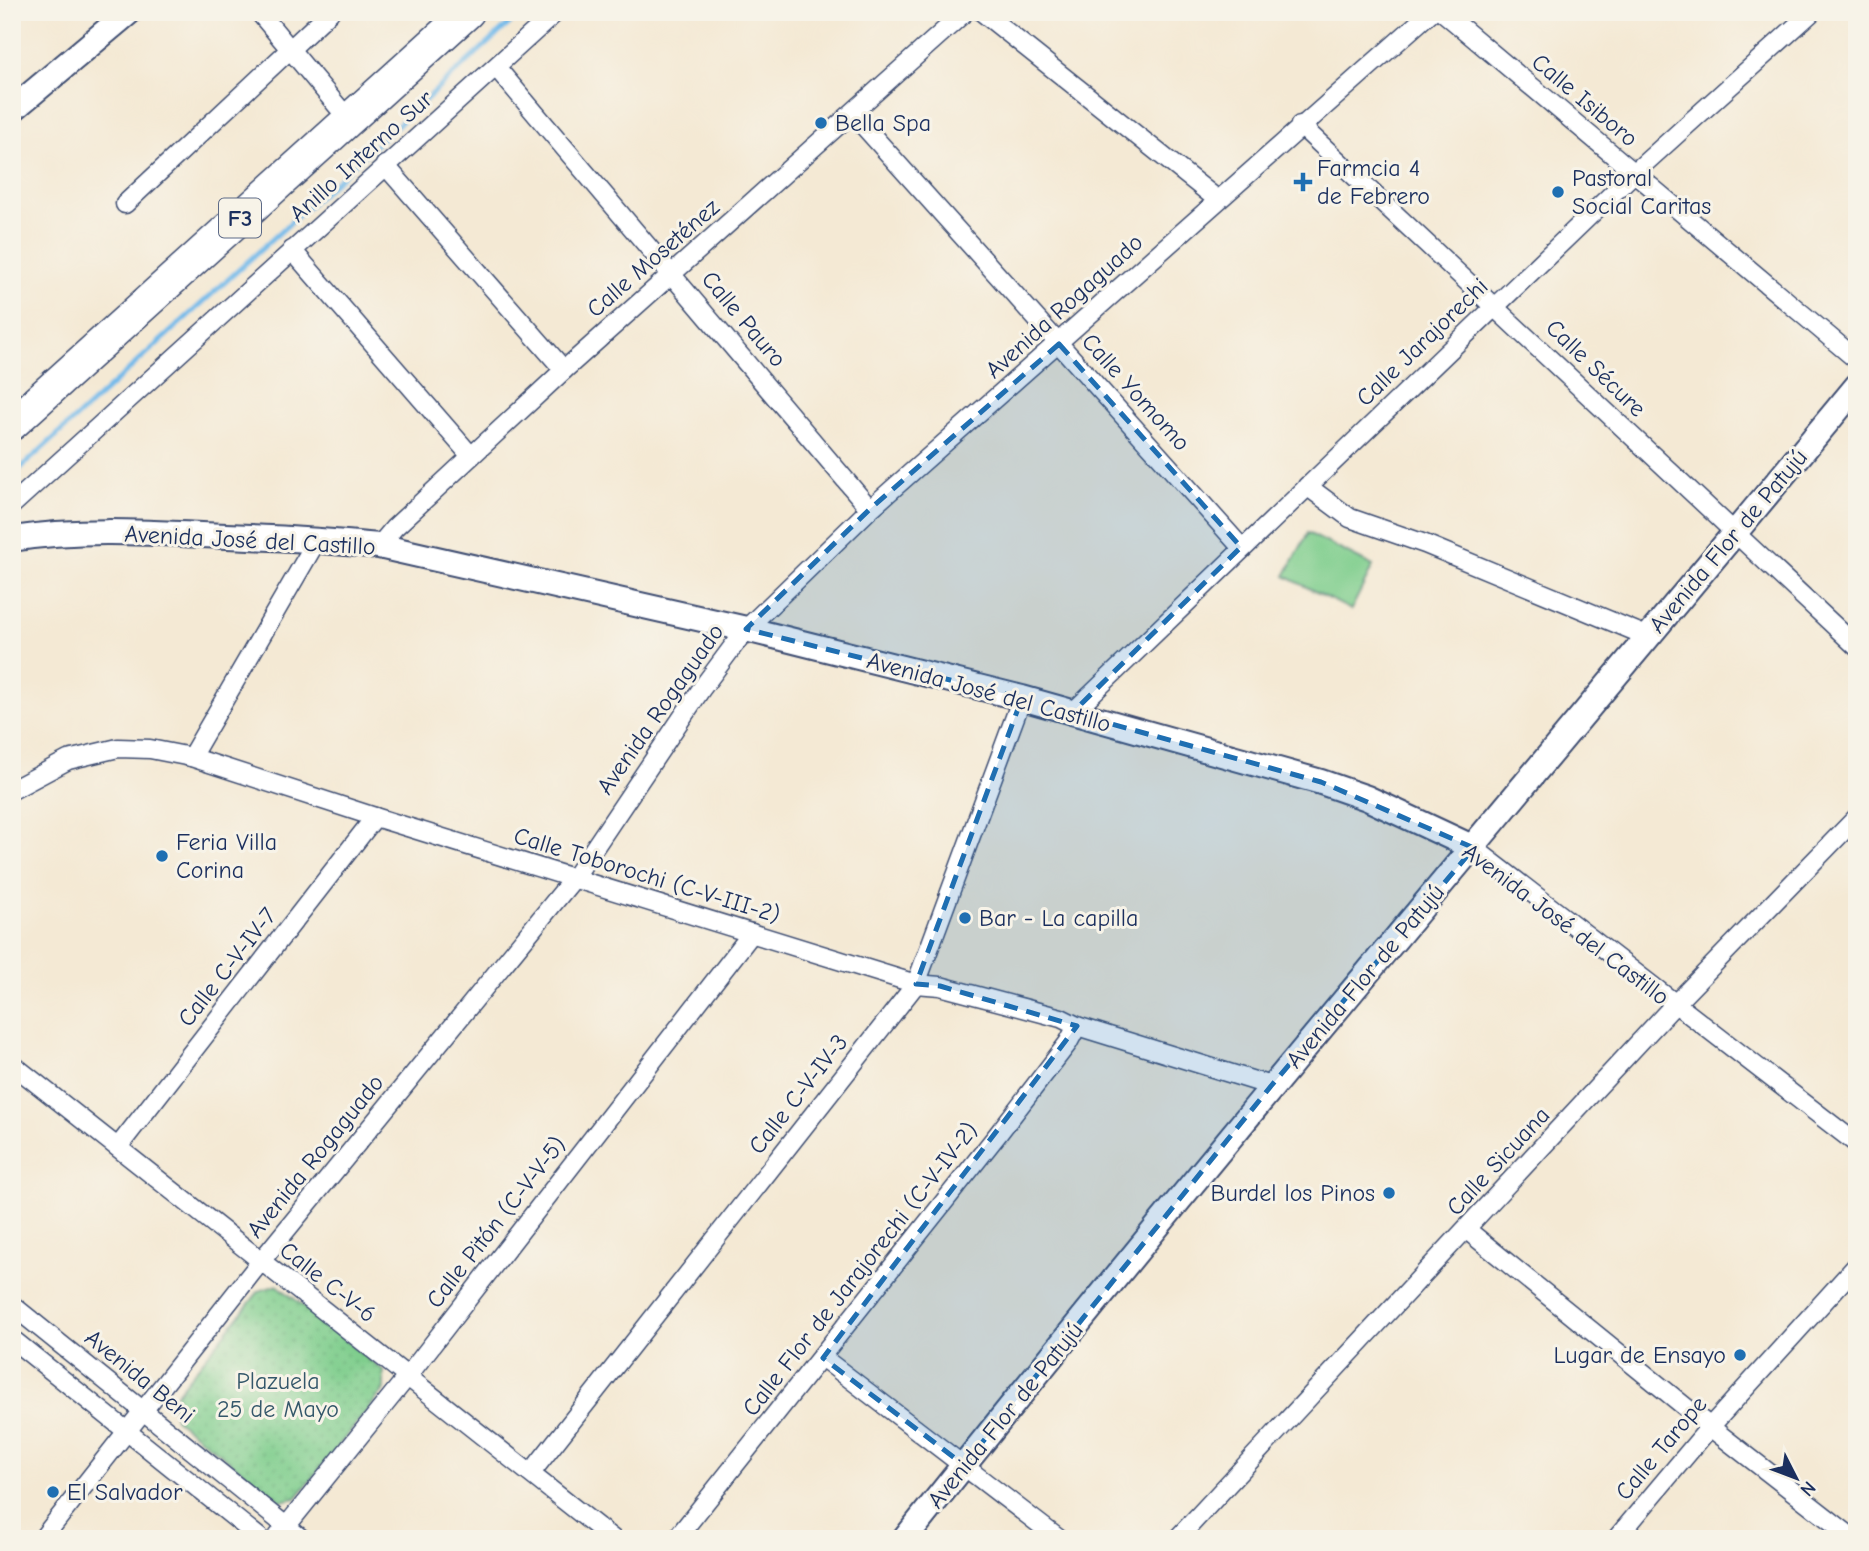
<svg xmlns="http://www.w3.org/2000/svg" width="1869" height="1551" font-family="'Comic Neue',sans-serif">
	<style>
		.grass { fill: url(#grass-dots); stroke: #4d7e76; stroke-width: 2 }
		.garden { fill: #7fce8d; stroke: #4d7e76; stroke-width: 2 }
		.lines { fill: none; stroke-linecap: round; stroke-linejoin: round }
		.stream { stroke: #72baea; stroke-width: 5 }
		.street-casing { stroke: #3c4b70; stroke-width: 21 }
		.secondary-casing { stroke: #3c4b70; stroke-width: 28 }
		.highway-casing { stroke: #3c4b70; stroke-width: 35 }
		.street { stroke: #fff; stroke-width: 18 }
		.secondary { stroke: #fff; stroke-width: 24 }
		.highway { stroke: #fff; stroke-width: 32 }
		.marked { fill: #1f6fb2; fill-opacity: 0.2; stroke: #1f6fb2; stroke-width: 5; stroke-dasharray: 14 9; stroke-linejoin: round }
		.poi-dot { fill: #1f6fb2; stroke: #f7f3e8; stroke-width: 2.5 }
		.labels { text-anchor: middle; stroke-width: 6; stroke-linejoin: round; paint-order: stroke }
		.shield { fill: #f7f3e8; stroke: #5d6a87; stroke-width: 2 }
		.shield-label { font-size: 23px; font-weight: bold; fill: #1b2f5e }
		.street-label { font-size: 24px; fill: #1b2f5e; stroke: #f7f3e8 }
		.poi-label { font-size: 24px; fill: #1b2f5e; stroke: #f7f3e8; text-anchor: start }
		.park-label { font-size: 24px; fill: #34576a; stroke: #f7f3e8 }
	</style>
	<defs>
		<pattern id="grass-dots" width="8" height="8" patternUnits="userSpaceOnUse" patternTransform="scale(1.75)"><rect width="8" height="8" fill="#7fce8d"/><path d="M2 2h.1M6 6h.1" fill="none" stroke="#6db17c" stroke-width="1.8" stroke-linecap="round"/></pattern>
	</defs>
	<rect width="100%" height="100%" fill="#f7f3e8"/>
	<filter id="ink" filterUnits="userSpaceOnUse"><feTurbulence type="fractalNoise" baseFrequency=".0143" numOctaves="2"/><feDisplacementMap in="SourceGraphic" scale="14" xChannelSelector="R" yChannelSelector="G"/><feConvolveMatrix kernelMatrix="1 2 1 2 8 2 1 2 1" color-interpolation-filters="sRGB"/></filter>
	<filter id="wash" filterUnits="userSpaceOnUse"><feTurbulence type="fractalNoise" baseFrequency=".00686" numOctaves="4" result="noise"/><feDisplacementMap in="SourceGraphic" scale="28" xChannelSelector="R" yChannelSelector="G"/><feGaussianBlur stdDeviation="1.57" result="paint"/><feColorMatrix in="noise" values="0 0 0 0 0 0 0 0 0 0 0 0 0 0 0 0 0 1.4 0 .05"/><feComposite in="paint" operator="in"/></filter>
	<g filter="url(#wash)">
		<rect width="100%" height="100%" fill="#f4e9d4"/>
		<polygon class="grass" points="277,1285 384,1371 384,1390 296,1498 281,1501 175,1419 172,1399 259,1291"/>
		<polygon class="garden" points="1308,533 1373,566 1351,610 1285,576"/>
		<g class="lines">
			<polyline class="stream" points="12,476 522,12"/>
		</g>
	</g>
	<g filter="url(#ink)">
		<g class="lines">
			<defs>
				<g id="street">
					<polyline points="259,12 349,120"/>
					<polyline points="982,12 1218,200"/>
					<polyline points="1443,12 1857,360"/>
					<polyline points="496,67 870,509"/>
					<polyline points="853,114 1241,547"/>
					<polyline points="1300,125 1857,647"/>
					<polyline points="385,165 564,370"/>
					<polyline points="125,204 330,12"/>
					<polyline points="292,250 471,456"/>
					<polyline points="1307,486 1350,518 1425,544 1649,637"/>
					<polyline points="12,505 556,12"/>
					<polyline points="379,546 394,528 564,370 965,12"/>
					<polyline points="1072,713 1634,173 1812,12"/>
					<polyline points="191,757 317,540"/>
					<polyline points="12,790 68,760 118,748 150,749 191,757 375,817 916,984 940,986 1061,1018 1077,1026 1271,1086"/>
					<polyline points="1474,848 1857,1144"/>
					<polyline points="12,1064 613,1539"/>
					<polyline points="118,1147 375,817"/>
					<polyline points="1467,1230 1710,1427 1854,1539"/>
					<polyline points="12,1305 302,1539"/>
					<polyline points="12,1339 261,1539"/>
					<polyline points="823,1358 1059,1539"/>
					<polyline points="531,1473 916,984 1022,698"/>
					<polyline points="42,1539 261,1261 574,878 702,688 746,629 870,509 1431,12"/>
					<polyline points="276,1539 407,1377 752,933"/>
					<polyline points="676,1539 998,1134 1068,1043 1077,1026"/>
					<polyline points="1177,1539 1674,1005 1857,817"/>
					<polyline points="1616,1539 1710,1427 1857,1265"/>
				</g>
				<g id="secondary">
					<polyline points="12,110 129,12"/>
					<path d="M 12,539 C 75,529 138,532 201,535 C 261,537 320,540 379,546 L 746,629 L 1022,698 L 1321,782 L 1367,798 L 1474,848"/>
					<path d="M 905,1539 C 1215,1148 1539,770 1857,386"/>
				</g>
				<polyline id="highway" points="12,424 468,12"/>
			</defs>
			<use href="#street" class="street-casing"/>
			<use href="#secondary" class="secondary-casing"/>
			<use href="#highway" class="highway-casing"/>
			<use href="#street" class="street"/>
			<use href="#secondary" class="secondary"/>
			<use href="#highway" class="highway"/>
		</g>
	</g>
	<path class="marked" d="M 1059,344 L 1241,547 L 1072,713 L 1321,782 L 1474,848 L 1271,1086 L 964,1465 L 823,1358 L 1077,1026 L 940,986 L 916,984 L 1022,698 L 746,629 L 870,509 Z"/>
	<g class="poi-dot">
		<circle cx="821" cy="123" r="7"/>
		<path d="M1299.5 171.5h7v7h7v7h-7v7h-7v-7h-7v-7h7z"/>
		<circle cx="1558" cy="192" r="7"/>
		<circle cx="162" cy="856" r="7"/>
		<circle cx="965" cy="918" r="7"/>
		<circle cx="1389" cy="1193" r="7"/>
		<circle cx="1740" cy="1355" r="7"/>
		<circle cx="53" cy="1492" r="7"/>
	</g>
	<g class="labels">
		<rect class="shield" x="219" y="198.5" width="42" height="39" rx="5"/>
		<g class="shield-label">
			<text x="240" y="226">F3</text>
		</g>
		<g class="street-label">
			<text transform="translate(1585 100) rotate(40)" y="8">Calle Isiboro</text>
			<text transform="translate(361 156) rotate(-42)" y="8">Anillo Interno Sur</text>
			<text transform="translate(653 258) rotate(-41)" y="8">Calle Moseténez</text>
			<text transform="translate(1064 306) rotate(-42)" y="8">Avenida Rogaguado</text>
			<text transform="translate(744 319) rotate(50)" y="8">Calle Pauro</text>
			<text transform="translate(1422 342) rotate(-44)" y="8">Calle Jarajorechi</text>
			<text transform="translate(1596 368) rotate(44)" y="8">Calle Sécure</text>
			<text transform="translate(1136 392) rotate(48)" y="8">Calle Yomomo</text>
			<text transform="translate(250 540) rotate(3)" y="8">Avenida José del Castillo</text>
			<text transform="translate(1728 541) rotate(-50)" y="8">Avenida Flor de Patujú</text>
			<text transform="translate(989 692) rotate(15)" y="8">Avenida José del Castillo</text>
			<text transform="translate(660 709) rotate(-55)" y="8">Avenida Rogaguado</text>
			<text transform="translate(647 875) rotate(17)" y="8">Calle Toborochi (C-V-III-2)</text>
			<text transform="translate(1566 924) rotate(37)" y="8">Avenida José del Castillo</text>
			<text transform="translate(227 967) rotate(-52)" y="8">Calle C-V-IV-7</text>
			<text transform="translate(1365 976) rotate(-50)" y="8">Avenida Flor de Patujú</text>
			<text transform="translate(798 1094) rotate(-52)" y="8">Calle C-V-IV-3</text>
			<text transform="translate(315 1156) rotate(-51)" y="8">Avenida Rogaguado</text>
			<text transform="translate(1498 1161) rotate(-47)" y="8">Calle Sicuana</text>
			<text transform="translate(496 1222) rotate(-52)" y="8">Calle Pitón (C-V-V-5)</text>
			<text transform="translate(860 1269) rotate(-52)" y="8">Calle Flor de Jarajorechi (C-V-IV-2)</text>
			<text transform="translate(328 1282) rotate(38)" y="8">Calle C-V-6</text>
			<text transform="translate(140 1376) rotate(39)" y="8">Avenida Beni</text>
			<text transform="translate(1005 1415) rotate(-51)" y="8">Avenida Flor de Patujú</text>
			<text transform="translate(1661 1448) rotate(-50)" y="8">Calle Tarope</text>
		</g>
		<g class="poi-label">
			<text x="835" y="131">Bella Spa</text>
			<text x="1317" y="176">Farmcia 4<tspan x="1317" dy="28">de Febrero</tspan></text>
			<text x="1572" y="186">Pastoral<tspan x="1572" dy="28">Social Caritas</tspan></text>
			<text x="176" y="850">Feria Villa<tspan x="176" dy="28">Corina</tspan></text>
			<text x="979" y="926">Bar - La capilla</text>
			<text x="1375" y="1201" text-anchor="end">Burdel los Pinos</text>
			<text x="1726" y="1363" text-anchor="end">Lugar de Ensayo</text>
			<text x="67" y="1500">El Salvador</text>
		</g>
		<g class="park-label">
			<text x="278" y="1389">Plazuela<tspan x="278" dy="28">25 de Mayo</tspan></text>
		</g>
	</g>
	<rect width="1869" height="1551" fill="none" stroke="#f7f3e8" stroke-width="42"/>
	<g transform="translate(1796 1478) rotate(132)" stroke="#f7f3e8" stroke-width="5" paint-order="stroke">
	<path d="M0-5L12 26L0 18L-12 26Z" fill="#1b2f5e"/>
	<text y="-10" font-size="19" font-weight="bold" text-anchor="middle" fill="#1b2f5e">N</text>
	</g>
</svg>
